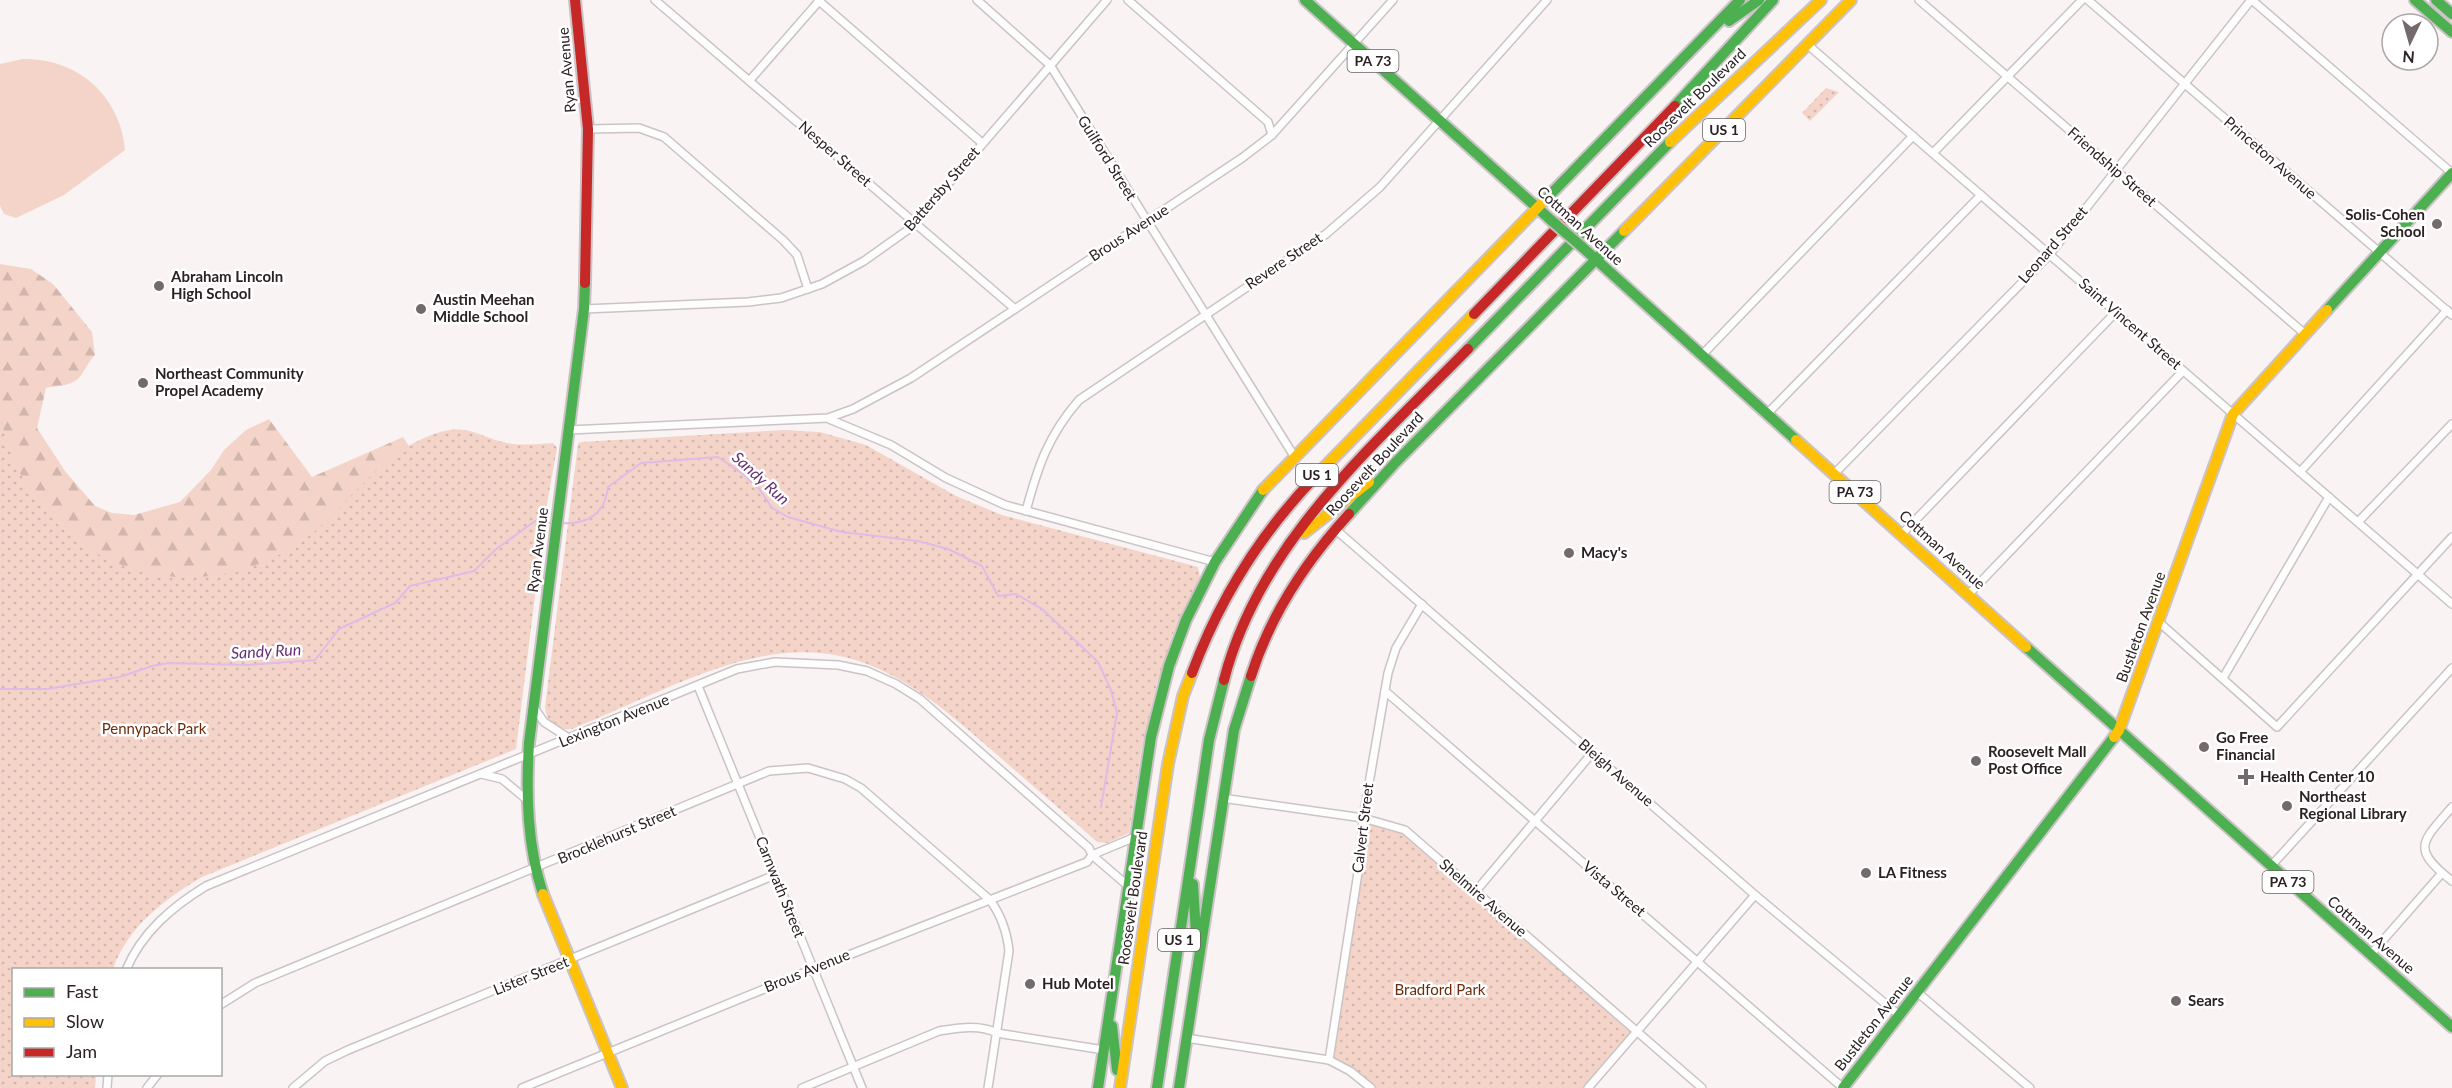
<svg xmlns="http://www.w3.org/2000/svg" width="2452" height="1088" font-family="Lato,sans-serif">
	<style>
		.forest { fill: url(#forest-firs) }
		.park { fill: url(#park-dots) }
		.pitch { fill: #f4d4c8 }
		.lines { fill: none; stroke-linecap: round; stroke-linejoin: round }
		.stream { stroke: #debce7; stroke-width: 2 }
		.street-casing { stroke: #cbc3c5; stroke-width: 10 }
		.fast-casing { stroke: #cbc3c5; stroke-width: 14 }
		.slow-casing { stroke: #cbc3c5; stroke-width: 14 }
		.jam-casing { stroke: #cbc3c5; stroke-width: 14 }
		.street { stroke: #fefdfd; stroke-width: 7 }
		.fast { stroke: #4caf50; stroke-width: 10 }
		.slow { stroke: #ffc107; stroke-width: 10 }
		.jam { stroke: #c62828; stroke-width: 10 }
		.fast-bridge-casing { stroke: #c8bebe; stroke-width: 14; stroke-linecap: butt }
		.fast-bridge { stroke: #4caf50; stroke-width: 10 }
		.poi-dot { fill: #746a6d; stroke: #fff; stroke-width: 2 }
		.labels { text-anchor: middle; stroke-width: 5; stroke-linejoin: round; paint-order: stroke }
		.shield { fill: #fff; stroke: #6b6466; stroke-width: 1.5 }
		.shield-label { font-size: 14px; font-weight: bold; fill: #2c2124 }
		.street-label { font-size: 15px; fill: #2c2124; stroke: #fff }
		.poi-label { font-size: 15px; font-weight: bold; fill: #2c2124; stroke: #fff; text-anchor: start }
		.park-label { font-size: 15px; fill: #6c2c0b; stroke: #fff }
		.water-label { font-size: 16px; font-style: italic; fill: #662f76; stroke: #fff }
	</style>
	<defs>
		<pattern id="forest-firs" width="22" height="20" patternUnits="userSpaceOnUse" patternTransform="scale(1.5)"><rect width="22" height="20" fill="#f4d4c8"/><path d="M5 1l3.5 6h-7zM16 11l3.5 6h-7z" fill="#d1b6ac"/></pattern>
		<pattern id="park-dots" width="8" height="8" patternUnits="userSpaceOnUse" patternTransform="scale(1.5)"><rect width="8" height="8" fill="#f4d4c8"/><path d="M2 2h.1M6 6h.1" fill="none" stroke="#d1b6ac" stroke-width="1.8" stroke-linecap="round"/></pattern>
	</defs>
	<rect width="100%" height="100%" fill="#f9f3f4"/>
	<path class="forest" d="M 0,264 L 31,269 L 53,284 L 92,332 L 95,355 C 88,362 84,373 78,379 C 70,386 56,386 46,388 L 37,428 L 65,471 L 95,506 L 112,513 L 134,515 L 180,502 L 211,470 L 224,450 L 246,430 L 269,419 L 312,477 L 403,437 L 441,495 L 0,681 Z"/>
	<g class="park">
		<polygon points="1826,88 1839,92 1810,121 1802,113"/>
		<path d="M 0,412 C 24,551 167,620 290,549 C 343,518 370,459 429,436 C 467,421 475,436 507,443 C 522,446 538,444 553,443 L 557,448 L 545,515 L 516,749 L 202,877 C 165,899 128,926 113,969 L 14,970 L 14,1074 L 96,1075 L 95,1088 L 0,1088 Z"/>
		<path d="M 784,430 L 820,432 L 866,445 L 956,496 L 1002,515 L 1198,567 L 1200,577 L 1174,631 L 1157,683 L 1142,747 L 1129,833 L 1107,843 L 1097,842 C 1063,811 1028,782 994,752 C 919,687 857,633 750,659 C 691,673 629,706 572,729 C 557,731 546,722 545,707 L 578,444 L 581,442 Z"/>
		<polygon points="1363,818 1405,830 1636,1032 1588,1088 1371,1088 1329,1060"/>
	</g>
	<path class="pitch" d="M 23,59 C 78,58 120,96 125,150 L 64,195 L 16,218 L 4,214 L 0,206 L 0,64 Z"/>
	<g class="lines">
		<g class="stream">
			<path d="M 561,523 C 587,525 605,514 608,487 L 641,463 L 718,457 L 743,474 L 760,490 L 772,508 L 788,517 L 842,532 L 918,541 L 948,549 L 982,566 L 998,596 L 1016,594 L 1042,609 L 1098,662 L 1111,690 L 1117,713 L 1101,807"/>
			<polyline points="0,689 47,689 120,677 152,666 168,663 248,665 315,660 339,629 395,603 410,586 474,571 495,550 535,521 552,523"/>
		</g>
		<defs>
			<g id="street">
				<polyline points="655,0 1015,309"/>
				<polyline points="818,0 982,143"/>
				<polyline points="977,0 1050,65 1294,456"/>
				<polyline points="1128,0 1268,122 1272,135"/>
				<polyline points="1919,0 2305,334"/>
				<polyline points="2088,0 2452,315"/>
				<polyline points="2252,0 2452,173"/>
				<polyline points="1808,45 2452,604"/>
				<polyline points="750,80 820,0"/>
				<polyline points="588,129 639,128 664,137 783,240 797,255 808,289"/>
				<polyline points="1933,153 2082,0"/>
				<polyline points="584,309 748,302 781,298 822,284 864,261 909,229 1107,0"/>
				<polyline points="1702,355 1913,136"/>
				<polyline points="1768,413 1981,195"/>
				<polyline points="829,419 891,445 946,478 1005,505 1215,562"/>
				<polyline points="569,430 828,418 853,409 911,378 1242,158 1272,135 1393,0"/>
				<polyline points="2300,472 2447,310"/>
				<polyline points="1835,473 2049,255 2251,0"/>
				<path d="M 1026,511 C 1038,466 1048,436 1079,400 L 1326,234 L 1380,187 L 1547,0"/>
				<polyline points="2358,522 2452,424"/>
				<polyline points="1335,529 1755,895 1899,1015"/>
				<polyline points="1902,534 2116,312"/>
				<polyline points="1969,594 2183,371"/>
				<polyline points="2160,623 2277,727 2452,537"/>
				<polyline points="2223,678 2329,497"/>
				<polyline points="698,686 862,1088"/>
				<polyline points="1385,691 1843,1088"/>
				<polyline points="533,706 544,722 570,739"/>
				<polyline points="481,774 502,779 526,799"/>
				<polyline points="1222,798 1363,818 1405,830 1702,1088"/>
				<path d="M 2452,807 C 2422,842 2410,848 2452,881"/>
				<polyline points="2270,867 2452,668"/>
				<polyline points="1476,891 1593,752"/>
				<polyline points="2371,954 2442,873"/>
				<path d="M 126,970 C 142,932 172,907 206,886 L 737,669 L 775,662 L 838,665 L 867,671 L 896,684 L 920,699 L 1089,848 L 1092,855 L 1128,886"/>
				<polyline points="1917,992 2030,1088"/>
				<path d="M 220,1005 L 255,983 L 769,771 L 808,768 L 845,779 L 861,788 L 990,900 C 1001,915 1007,932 1009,951 L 988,1088"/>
				<polyline points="1186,1038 1329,1060 1350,1071 1371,1088"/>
				<polyline points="1329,1060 1361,853 1363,818 1388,673 1396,648 1422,604"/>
				<polyline points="107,1088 108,1074"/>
				<polyline points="147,1088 158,1074"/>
				<polyline points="293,1088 325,1061 348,1050 775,875"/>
				<polyline points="522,1088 813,969 1087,862 1092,855 1135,837"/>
				<path d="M 802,1088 L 939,1031 C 958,1028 979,1024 997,1033 L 1104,1050"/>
				<polyline points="1588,1088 1755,895"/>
			</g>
			<g id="fast">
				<polyline points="1305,0 1552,221"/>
				<polyline points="2415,0 2452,32"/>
				<polyline points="2436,0 2452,14"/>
				<polyline points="1729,21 1759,0"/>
				<polyline points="1675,106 1773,0"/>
				<polyline points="1544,201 1740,0"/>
				<polyline points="1581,246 1796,440"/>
				<polyline points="2327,310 2452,173"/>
				<polyline points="1468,349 1670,142"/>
				<polyline points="1349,514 1395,463 1624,231"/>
				<polyline points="2026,647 2452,1027"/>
				<polyline points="1193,884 1196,934"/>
				<path d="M 543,894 C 527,845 526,795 529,743 L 584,309 L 585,283"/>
				<polyline points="1112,1026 1117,1070"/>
				<polyline points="1098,1088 1151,737 1169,666 1186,620 1215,562 1263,490"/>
				<polyline points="1157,1088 1209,740 1224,680"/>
				<polyline points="1179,1088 1234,730 1251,676"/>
				<polyline points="1843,1088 2114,737"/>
			</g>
			<g id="slow">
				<polyline points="1670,142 1821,0"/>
				<polyline points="1624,231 1851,0"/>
				<polyline points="1796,440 2026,647"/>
				<polyline points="1316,476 1474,314"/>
				<polyline points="1263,490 1544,201"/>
				<polyline points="1304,533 1369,482"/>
				<polyline points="2114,737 2119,730 2233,414 2327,310"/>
				<polyline points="543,894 622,1088"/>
				<polyline points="1120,1088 1168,764 1183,696 1192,673"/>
			</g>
			<g id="jam">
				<polyline points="575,0 588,129 585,283"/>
				<polyline points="1474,314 1675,106"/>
				<path d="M 1192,673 C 1220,598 1260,534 1316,476"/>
				<path d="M 1251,676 C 1270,616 1307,560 1349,514"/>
				<path d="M 1224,680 C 1259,543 1373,446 1468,349"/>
			</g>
		</defs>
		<use href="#street" class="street-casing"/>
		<use href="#fast" class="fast-casing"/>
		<use href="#slow" class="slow-casing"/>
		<use href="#jam" class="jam-casing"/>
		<use href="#street" class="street"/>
		<use href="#fast" class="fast"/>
		<use href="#slow" class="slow"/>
		<use href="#jam" class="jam"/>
		<defs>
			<polyline id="fast-bridge" points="1552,221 1581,246"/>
		</defs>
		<use href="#fast-bridge" class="fast-bridge-casing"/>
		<use href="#fast-bridge" class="fast-bridge"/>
	</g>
	<g class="poi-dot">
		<circle cx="2437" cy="224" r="6"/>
		<circle cx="159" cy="286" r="6"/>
		<circle cx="421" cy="309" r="6"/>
		<circle cx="143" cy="383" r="6"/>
		<circle cx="1569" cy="553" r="6"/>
		<circle cx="2204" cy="747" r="6"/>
		<circle cx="1976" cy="761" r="6"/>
		<path d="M2243 768h6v6h6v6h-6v6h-6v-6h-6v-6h6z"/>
		<circle cx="2287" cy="806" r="6"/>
		<circle cx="1866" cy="873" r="6"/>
		<circle cx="1030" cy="984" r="6"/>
		<circle cx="2176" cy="1001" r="6"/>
	</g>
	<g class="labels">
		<g class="shield">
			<rect x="1347.5" y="50" width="51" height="22" rx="4.5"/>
			<rect x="1703" y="119" width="42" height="22" rx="4.5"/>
			<rect x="1296" y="464" width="42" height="22" rx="4.5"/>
			<rect x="1829.5" y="481" width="51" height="22" rx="4.5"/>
			<rect x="2262.5" y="871" width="51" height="22" rx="4.5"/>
			<rect x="1158" y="929" width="42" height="22" rx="4.5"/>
		</g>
		<g class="shield-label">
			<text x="1373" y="66">PA 73</text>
			<text x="1724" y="135">US 1</text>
			<text x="1317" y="480">US 1</text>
			<text x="1855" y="497">PA 73</text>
			<text x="2288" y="887">PA 73</text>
			<text x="1179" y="945">US 1</text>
		</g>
		<g class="street-label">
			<text transform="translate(567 70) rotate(-95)" y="5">Ryan Avenue</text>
			<text transform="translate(1695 98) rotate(-44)" y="5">Roosevelt Boulevard</text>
			<text transform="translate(835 154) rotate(41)" y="5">Nesper Street</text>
			<text transform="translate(1107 158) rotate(58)" y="5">Guilford Street</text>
			<text transform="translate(2270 158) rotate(41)" y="5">Princeton Avenue</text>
			<text transform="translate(2112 167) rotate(41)" y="5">Friendship Street</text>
			<text transform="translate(942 189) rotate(-49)" y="5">Battersby Street</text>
			<text transform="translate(1580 226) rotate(42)" y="5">Cottman Avenue</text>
			<text transform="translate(1129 233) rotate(-33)" y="5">Brous Avenue</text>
			<text transform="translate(2053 245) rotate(-49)" y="5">Leonard Street</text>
			<text transform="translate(1284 261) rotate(-34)" y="5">Revere Street</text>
			<text transform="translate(2130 324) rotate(41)" y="5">Saint Vincent Street</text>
			<text transform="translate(1375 464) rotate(-47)" y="5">Roosevelt Boulevard</text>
			<text transform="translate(538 550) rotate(-83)" y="5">Ryan Avenue</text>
			<text transform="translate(1942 550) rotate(42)" y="5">Cottman Avenue</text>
			<text transform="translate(2141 627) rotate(-70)" y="5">Bustleton Avenue</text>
			<text transform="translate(614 721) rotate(-22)" y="5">Lexington Avenue</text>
			<text transform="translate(1616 773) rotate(41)" y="5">Bleigh Avenue</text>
			<text transform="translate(1363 828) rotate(-83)" y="5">Calvert Street</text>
			<text transform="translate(617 835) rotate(-23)" y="5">Brocklehurst Street</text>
			<text transform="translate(780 887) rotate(68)" y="5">Carnwath Street</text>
			<text transform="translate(1614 889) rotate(40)" y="5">Vista Street</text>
			<text transform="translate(1133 898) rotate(-82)" y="5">Roosevelt Boulevard</text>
			<text transform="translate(1483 898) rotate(41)" y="5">Shelmire Avenue</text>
			<text transform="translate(2371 935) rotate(41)" y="5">Cottman Avenue</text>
			<text transform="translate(807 971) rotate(-22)" y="5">Brous Avenue</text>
			<text transform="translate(531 976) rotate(-22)" y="5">Lister Street</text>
			<text transform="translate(1874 1023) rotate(-52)" y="5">Bustleton Avenue</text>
		</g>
		<g class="poi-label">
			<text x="2425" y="220" text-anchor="end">Solis-Cohen<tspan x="2425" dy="17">School</tspan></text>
			<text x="171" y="282">Abraham Lincoln<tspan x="171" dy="17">High School</tspan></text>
			<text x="433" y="305">Austin Meehan<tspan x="433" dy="17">Middle School</tspan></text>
			<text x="155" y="379">Northeast Community<tspan x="155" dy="17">Propel Academy</tspan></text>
			<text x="1581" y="558">Macy's</text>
			<text x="2216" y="743">Go Free<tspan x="2216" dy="17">Financial</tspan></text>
			<text x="1988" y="757">Roosevelt Mall<tspan x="1988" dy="17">Post Office</tspan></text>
			<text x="2260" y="782">Health Center 10</text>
			<text x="2299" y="802">Northeast<tspan x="2299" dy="17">Regional Library</tspan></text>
			<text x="1878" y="878">LA Fitness</text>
			<text x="1042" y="989">Hub Motel</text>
			<text x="2188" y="1006">Sears</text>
		</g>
		<g class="park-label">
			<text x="154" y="734">Pennypack Park</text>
			<text x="1440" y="995">Bradford Park</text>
		</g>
		<g class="water-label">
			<text transform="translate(761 478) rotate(42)" y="6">Sandy Run</text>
			<text transform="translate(266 651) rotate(-3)" y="6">Sandy Run</text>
		</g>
	</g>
	<rect x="12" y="968" width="210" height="108" fill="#ffffff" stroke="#aba6a7" stroke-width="1.5"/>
	<rect x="24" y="988" width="30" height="9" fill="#4caf50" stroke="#aba6a7" stroke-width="1.5"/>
	<text x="66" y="998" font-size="18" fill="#2c2124">Fast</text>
	<rect x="24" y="1018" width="30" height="9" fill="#ffc107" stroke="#aba6a7" stroke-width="1.5"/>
	<text x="66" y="1028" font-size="18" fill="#2c2124">Slow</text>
	<rect x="24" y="1048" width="30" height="9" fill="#c62828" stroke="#aba6a7" stroke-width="1.5"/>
	<text x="66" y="1058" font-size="18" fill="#2c2124">Jam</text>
	<g transform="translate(2410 42) rotate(185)"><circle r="28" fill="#ffffff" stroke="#aba6a7" stroke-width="1.5"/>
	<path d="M0-4.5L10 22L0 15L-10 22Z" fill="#746a6d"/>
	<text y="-9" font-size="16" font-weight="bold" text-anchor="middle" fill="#2c2124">N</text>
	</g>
</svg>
